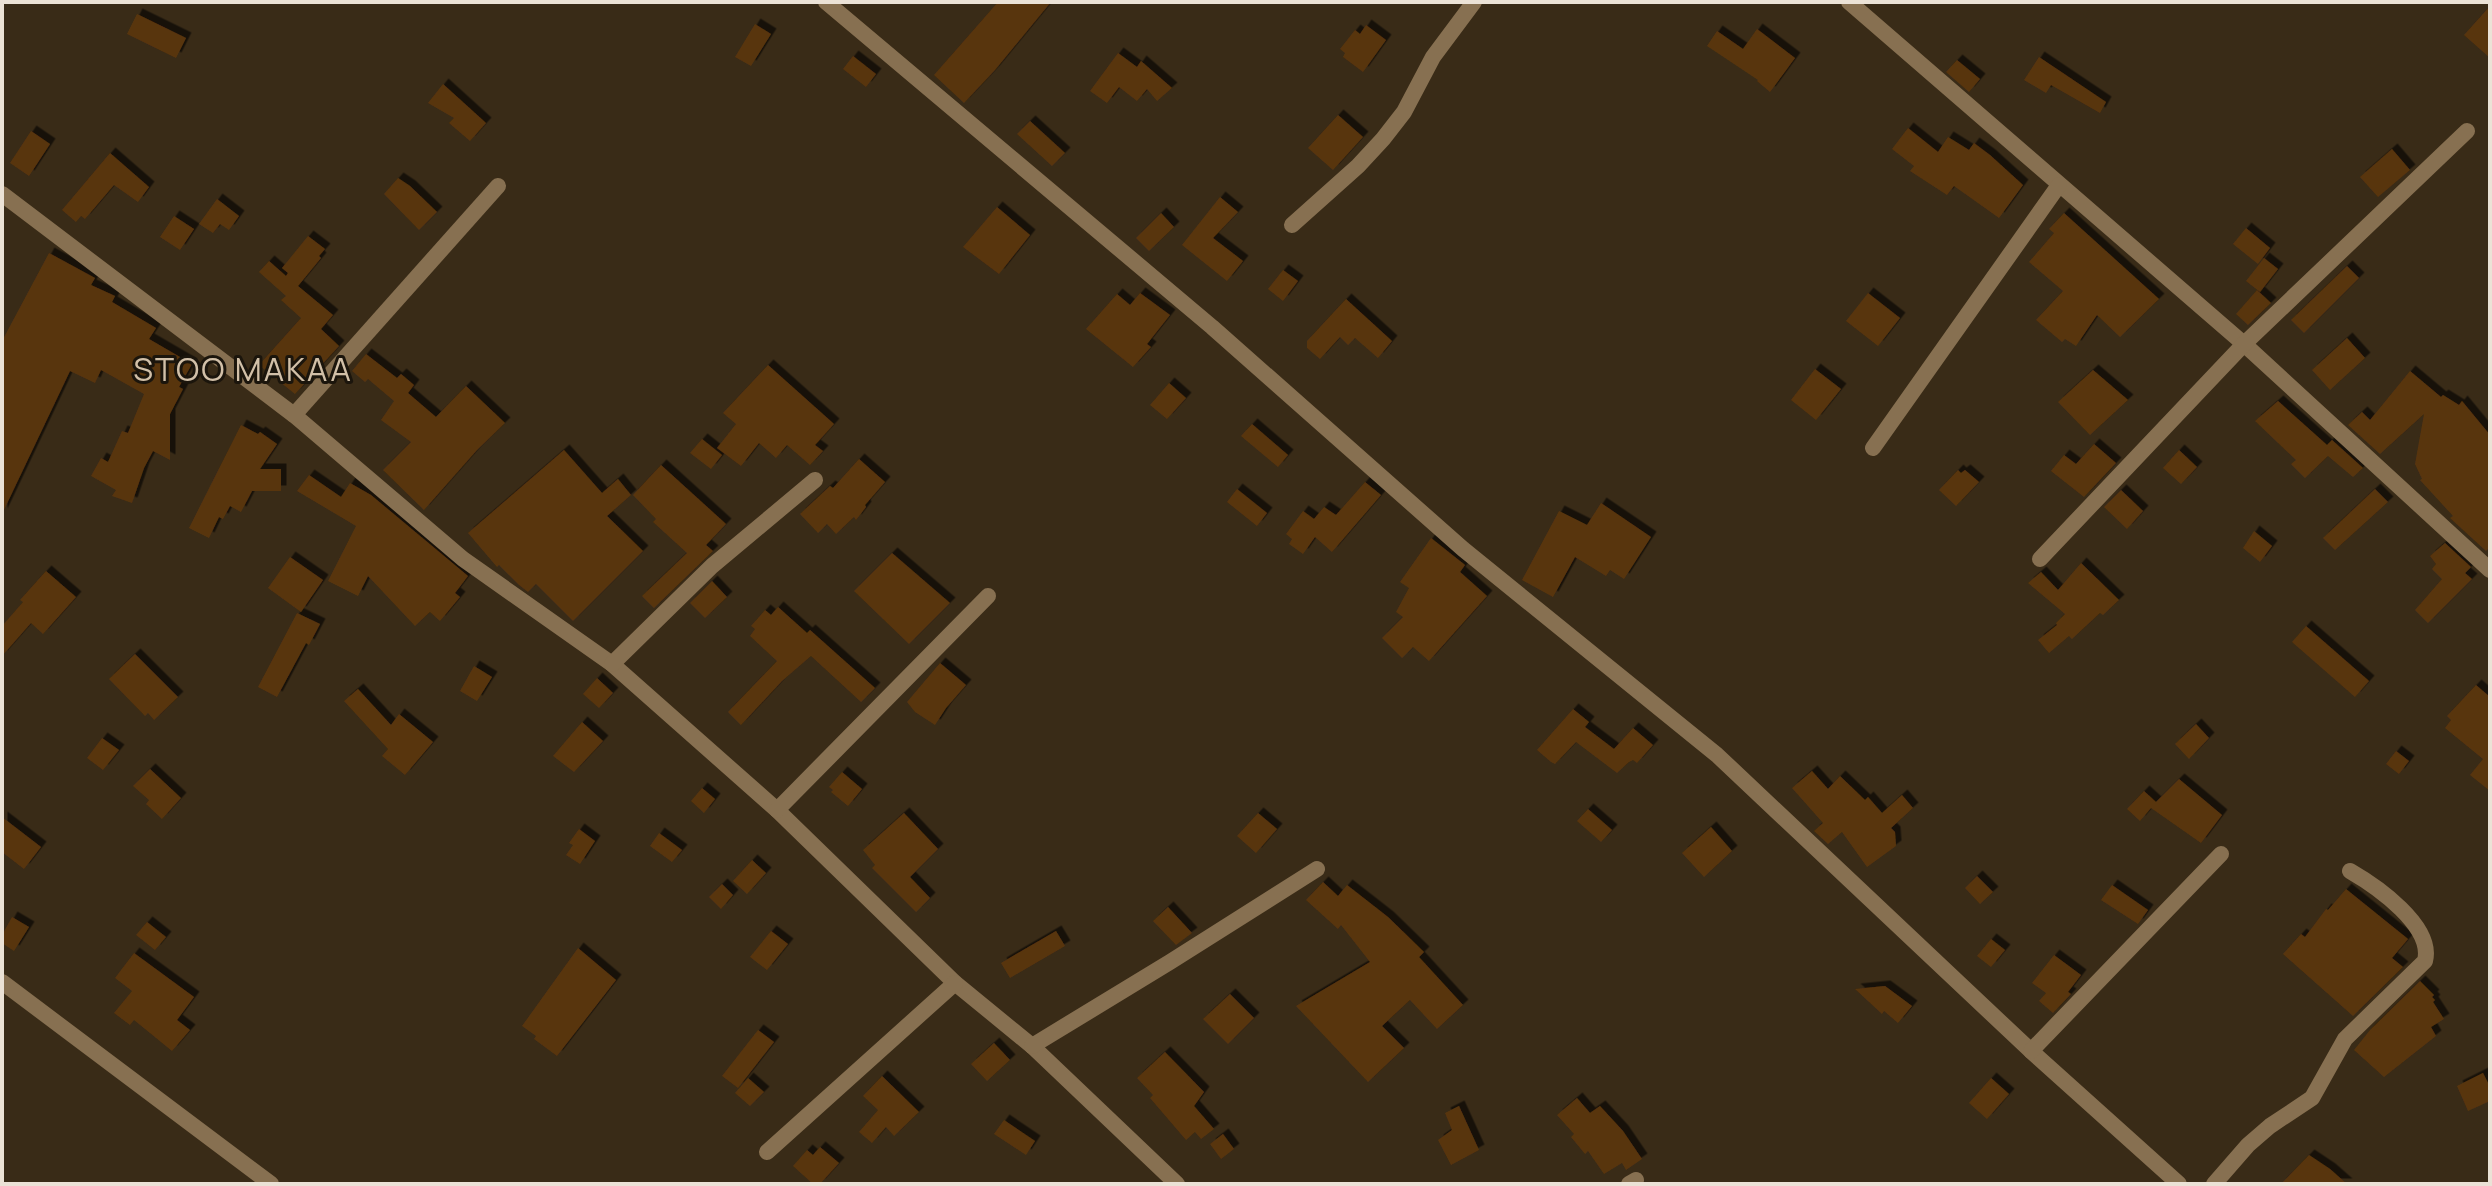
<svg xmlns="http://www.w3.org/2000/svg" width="2492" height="1186" font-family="Manrope,sans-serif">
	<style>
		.building { fill: #58340f; filter: url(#shadow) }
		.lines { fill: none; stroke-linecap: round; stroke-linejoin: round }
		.street { stroke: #877051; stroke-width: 16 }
		.labels { text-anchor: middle; stroke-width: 6; stroke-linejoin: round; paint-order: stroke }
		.quarter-label { font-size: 32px; letter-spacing: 2px; fill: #d2c0a8; stroke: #1b150c }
	</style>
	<defs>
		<filter id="shadow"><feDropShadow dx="5.5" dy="-5.5" stdDeviation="0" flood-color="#0009"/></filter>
	</defs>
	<rect width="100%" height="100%" fill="#392b17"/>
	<g class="building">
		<polygon points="998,2 1051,2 995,70 964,103 934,75"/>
		<polygon points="2490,6 2490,58 2464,35"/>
		<polygon points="137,14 186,38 176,58 127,34"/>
		<polygon points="755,24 771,34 751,66 735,57"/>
		<polygon points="1366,25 1386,40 1363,72 1343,57 1345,53 1340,49 1355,30 1360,34"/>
		<polygon points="1757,29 1795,58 1770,92 1757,81 1758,80 1707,46 1717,31 1743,49"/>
		<polygon points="1118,53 1137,67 1141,61 1172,88 1157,101 1147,89 1137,101 1119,87 1107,103 1090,91"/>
		<polygon points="853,56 876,74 866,87 843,69"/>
		<polygon points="2039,57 2106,102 2100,113 2051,85 2046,93 2024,80"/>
		<polygon points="1957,60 1980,79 1969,92 1946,72"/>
		<polygon points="443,84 486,123 470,141 449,123 454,118 428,103"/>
		<polygon points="1338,115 1363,137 1333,170 1308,148"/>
		<polygon points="1030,121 1065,153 1052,166 1017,134"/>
		<polygon points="1908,128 1938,152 1948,137 1969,150 1974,143 1990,155 2023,185 1999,218 1954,186 1947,195 1910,171 1914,166 1892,149"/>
		<polygon points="31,131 50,144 29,176 10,163"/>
		<polygon points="2392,149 2410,170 2378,197 2360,177"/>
		<polygon points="110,153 149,187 138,202 114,185 85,219 81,216 76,222 62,210"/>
		<polygon points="398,178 410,186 437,212 419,230 384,194"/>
		<polygon points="1220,197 1238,212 1213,238 1243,261 1227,281 1182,245"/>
		<polygon points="217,199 239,216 229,230 220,224 213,233 199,224"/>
		<polygon points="997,207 1030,235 999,274 963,247"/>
		<polygon points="1161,213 1174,227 1149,251 1136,238"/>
		<polygon points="2064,213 2159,299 2120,337 2097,315 2076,346 2065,339 2062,342 2036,320 2063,291 2029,262 2054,233 2049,229"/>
		<polygon points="174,216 194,229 180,250 160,237"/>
		<polygon points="2246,228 2270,248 2258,264 2233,244"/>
		<polygon points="308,236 325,249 319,256 321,258 298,286 333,315 321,329 339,346 295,394 259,365 301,318 281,300 286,296 259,272 269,261 286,276 288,273 282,268"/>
		<polygon points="49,253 95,278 91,285 115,296 112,302 156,328 149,339 192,364 179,387 183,389 170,414 170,460 153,451 144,468 132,503 112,496 116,490 91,476 101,458 108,462 122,431 128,433 144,394 101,370 95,383 70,371 2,514 2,341"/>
		<polygon points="2264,258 2278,269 2260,292 2246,281"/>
		<polygon points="2347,266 2359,278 2304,333 2291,320"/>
		<polygon points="1283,270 1298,281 1283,301 1268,289"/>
		<polygon points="2257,290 2271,303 2248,325 2236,314"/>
		<polygon points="1140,293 1170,315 1147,344 1151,347 1133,367 1086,329 1117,294 1130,305"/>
		<polygon points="1868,293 1900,318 1878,346 1846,321"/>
		<polygon points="1346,299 1392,341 1378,358 1355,338 1348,345 1340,337 1320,359 1307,348 1307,341"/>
		<polygon points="2347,338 2365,358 2330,390 2312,370"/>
		<polygon points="366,354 397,378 401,374 414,385 408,393 436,417 466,386 505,423 477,450 424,510 383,470 411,442 381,420 394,401 368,379 365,382 352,371"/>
		<polygon points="768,365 834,424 815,445 823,451 810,465 787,445 776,458 759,443 741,466 717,448 736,424 723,413"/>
		<polygon points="1815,369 1841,389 1816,420 1791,400"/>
		<polygon points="2093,370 2128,400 2090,435 2058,402"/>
		<polygon points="2410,371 2441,397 2443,395 2459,405 2462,401 2490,435 2490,547 2486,551 2450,518 2453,516 2420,480 2422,479 2415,464 2424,414 2380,454 2348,425 2362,412 2370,420"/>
		<polygon points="1169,383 1186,398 1167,419 1150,405"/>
		<polygon points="2278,401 2327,445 2332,440 2363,468 2353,477 2328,456 2305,478 2291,464 2296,460 2255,421"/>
		<polygon points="1252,424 1288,455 1278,467 1241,436"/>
		<polygon points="241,425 258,434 260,432 277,444 260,469 281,469 281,491 252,491 241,512 230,506 223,519 219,517 209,538 189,528"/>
		<polygon points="702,439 722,455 711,469 690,453"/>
		<polygon points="2094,444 2116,463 2084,497 2051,471 2064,455 2076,464"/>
		<polygon points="564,450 602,493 618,479 631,495 607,516 643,551 573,621 536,584 528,592 519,585 499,565 497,567 468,533"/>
		<polygon points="2179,450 2197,467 2181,484 2163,468"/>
		<polygon points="859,459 885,482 865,505 866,507 856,520 854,517 836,534 827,524 818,533 800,514 830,486 833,488"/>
		<polygon points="661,465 726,524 706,545 713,551 654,608 642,596 687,553 653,522 656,519 633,495"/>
		<polygon points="1958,470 1961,473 1965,470 1979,482 1956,506 1939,490"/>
		<polygon points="309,475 341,497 350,483 371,495 468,576 455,593 460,597 440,621 430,612 415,626 368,576 358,596 328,581 356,526 297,491"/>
		<polygon points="1365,482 1381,495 1332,552 1315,537 1303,554 1289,544 1292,539 1286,534 1303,511 1314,519 1324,507 1336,515"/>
		<polygon points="1237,489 1267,513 1257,526 1227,502"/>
		<polygon points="2375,489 2388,502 2335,550 2323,538"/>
		<polygon points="2121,490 2143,511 2127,529 2104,507"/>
		<polygon points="1601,503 1651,537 1624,579 1610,570 1606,576 1575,557 1553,597 1522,580 1559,511 1587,525"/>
		<polygon points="2254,531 2272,546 2260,562 2243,548"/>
		<polygon points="1431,538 1465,565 1460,572 1487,596 1429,661 1413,647 1402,658 1382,638 1403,617 1396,612 1409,588 1400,582"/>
		<polygon points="2445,543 2471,567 2465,573 2472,579 2428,623 2415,610 2442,579 2432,569 2436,564 2430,556"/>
		<polygon points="892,553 950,603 909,644 854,591"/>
		<polygon points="290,557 323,580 301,612 268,588"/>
		<polygon points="2081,563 2119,600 2103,615 2100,613 2072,639 2069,636 2049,653 2038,640 2057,625 2056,623 2065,614 2028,583 2041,572 2058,590"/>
		<polygon points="46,571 76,597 43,634 31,623 2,656 2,626 23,602 20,600"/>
		<polygon points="712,581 727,597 705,618 690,603"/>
		<polygon points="778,607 807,633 810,630 875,688 861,702 811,656 782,681 741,725 728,712 777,661 750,636 755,629 751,626 765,610 771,615"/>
		<polygon points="297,613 320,624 309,645 306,643 277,697 258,687"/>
		<polygon points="2306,626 2369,681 2355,697 2292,642"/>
		<polygon points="135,654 178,697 154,720 148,713 145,716 109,679"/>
		<polygon points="940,663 966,685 946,708 935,725 915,712 907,702"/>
		<polygon points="474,666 492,677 477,701 460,691"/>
		<polygon points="597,678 613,693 599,708 583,694"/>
		<polygon points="2476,685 2490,697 2490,791 2470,775 2483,759 2445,728 2451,720 2447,716"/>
		<polygon points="358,689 391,725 399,714 433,742 405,775 382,756 388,749 344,701"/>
		<polygon points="1573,709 1589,722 1585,727 1614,749 1633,728 1653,745 1637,763 1633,760 1629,762 1617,773 1576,742 1555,764 1551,762 1537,750"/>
		<polygon points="582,722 603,741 574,772 553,756"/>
		<polygon points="2196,724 2209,738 2189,759 2175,744"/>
		<polygon points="102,738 119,750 103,770 87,758"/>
		<polygon points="2396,751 2409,761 2399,774 2386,764"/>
		<polygon points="150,769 181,798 162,819 146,804 149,800 133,786"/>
		<polygon points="1812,771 1828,789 1840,776 1865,800 1868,797 1882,813 1902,795 1913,808 1891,828 1895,832 1896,846 1867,867 1842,832 1828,844 1814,831 1823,823 1792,788"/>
		<polygon points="842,772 862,789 848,806 831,792 833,790 829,787"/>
		<polygon points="2179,779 2222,815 2201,843 2151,808 2140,821 2127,809 2144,791 2156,802"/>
		<polygon points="702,788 715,799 704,813 691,801"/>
		<polygon points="1588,809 1612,830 1601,842 1577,821"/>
		<polygon points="904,813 938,849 910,877 930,898 916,912 872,868 875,865 863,850"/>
		<polygon points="1258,813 1277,829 1256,853 1237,836"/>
		<polygon points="2,817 41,847 24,869 2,852"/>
		<polygon points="1711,827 1732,851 1704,877 1682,853"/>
		<polygon points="579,829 595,841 580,864 566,855 573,845 569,843"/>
		<polygon points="659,833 682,850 672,862 650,846"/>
		<polygon points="752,860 766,873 747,894 733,881"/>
		<polygon points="1977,876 1993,892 1980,904 1965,888"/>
		<polygon points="1323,882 1338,896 1347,885 1388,917 1424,952 1419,957 1463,1005 1437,1029 1410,1000 1382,1026 1404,1048 1368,1082 1296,1006 1370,962 1341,925 1338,929 1306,900"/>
		<polygon points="722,884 733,895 721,909 709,897"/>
		<polygon points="2112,885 2148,910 2138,924 2101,900"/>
		<polygon points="2346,889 2408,939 2392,958 2403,967 2353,1016 2283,954 2301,934 2305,937 2326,909 2328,910"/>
		<polygon points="1168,907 1192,933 1176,945 1153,921"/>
		<polygon points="12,917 29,927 14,951 2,943 2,935"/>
		<polygon points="147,922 166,937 155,950 136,935"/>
		<polygon points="771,931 788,944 767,970 750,957"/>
		<polygon points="1056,931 1065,946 1010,978 1001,963"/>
		<polygon points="1991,939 2005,950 1991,967 1977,956"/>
		<polygon points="578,948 616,980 557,1056 534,1039 536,1036 522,1026"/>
		<polygon points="134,953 194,997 177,1020 190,1030 172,1051 134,1020 130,1025 114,1013 132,991 115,978"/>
		<polygon points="2054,955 2081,975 2068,992 2071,994 2053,1013 2039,1001 2046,993 2032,983"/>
		<polygon points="2420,981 2434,995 2432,997 2435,1000 2433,1002 2444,1019 2431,1027 2436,1036 2384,1077 2354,1050 2370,1030"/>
		<polygon points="1885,986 1912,1006 1898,1023 1884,1011 1882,1014 1855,989"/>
		<polygon points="1230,994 1254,1018 1228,1044 1203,1019"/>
		<polygon points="758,1030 774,1042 738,1088 722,1076"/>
		<polygon points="994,1043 1010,1060 987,1081 971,1064"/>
		<polygon points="1165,1052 1204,1092 1194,1106 1214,1129 1201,1139 1195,1132 1186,1140 1150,1098 1153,1095 1137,1078"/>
		<polygon points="2483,1073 2490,1087 2490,1101 2468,1111 2457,1086"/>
		<polygon points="882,1076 919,1112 894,1136 886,1127 872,1143 859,1132 878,1110 863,1096"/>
		<polygon points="748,1078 764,1092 750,1106 735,1093"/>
		<polygon points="1991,1078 2009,1094 1987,1119 1969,1103"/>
		<polygon points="1577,1098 1590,1113 1600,1106 1623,1131 1642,1159 1626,1170 1622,1163 1604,1174 1588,1151 1585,1154 1571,1137 1574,1134 1557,1115"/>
		<polygon points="1459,1106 1479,1150 1451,1165 1438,1140 1452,1130 1445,1113"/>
		<polygon points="1004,1120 1035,1141 1026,1155 994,1134"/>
		<polygon points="1223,1134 1234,1149 1221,1159 1210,1144"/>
		<polygon points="820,1147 839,1163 820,1184 813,1184 793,1166 807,1150 813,1155"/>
		<polygon points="2309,1155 2330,1169 2347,1184 2281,1184"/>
	</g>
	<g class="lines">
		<g class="street">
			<polyline points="826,2 1212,327 1463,549 1717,755 2031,1051 2179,1184"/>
			<polyline points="1849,2 2244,344 2490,570"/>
			<polyline points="2,194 294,415 463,559 612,664 777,810 955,983 1032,1046 1177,1184"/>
			<polyline points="1292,225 1358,166 1383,139 1404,112 1433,57 1474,2"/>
			<polyline points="294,415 498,186"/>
			<polyline points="1873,448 2059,185"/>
			<polyline points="2040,559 2244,344 2467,131"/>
			<polyline points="612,664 712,566 815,480"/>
			<polyline points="777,810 988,596"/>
			<polyline points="2,982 271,1184"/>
			<polyline points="1032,1046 1170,962 1317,869"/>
			<polyline points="2031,1051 2221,854"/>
			<polyline points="767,1152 955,983"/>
			<polyline points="1629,1184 1636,1180"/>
			<path d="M 2214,1184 L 2248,1145 L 2270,1126 L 2312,1098 L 2345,1039 L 2425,961 C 2434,926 2376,886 2350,871"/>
		</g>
	</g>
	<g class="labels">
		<g class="quarter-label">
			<text x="243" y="381">STOO MAKAA</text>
		</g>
	</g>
	<rect width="2492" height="1186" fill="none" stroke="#ebe2d6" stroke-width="8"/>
</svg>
